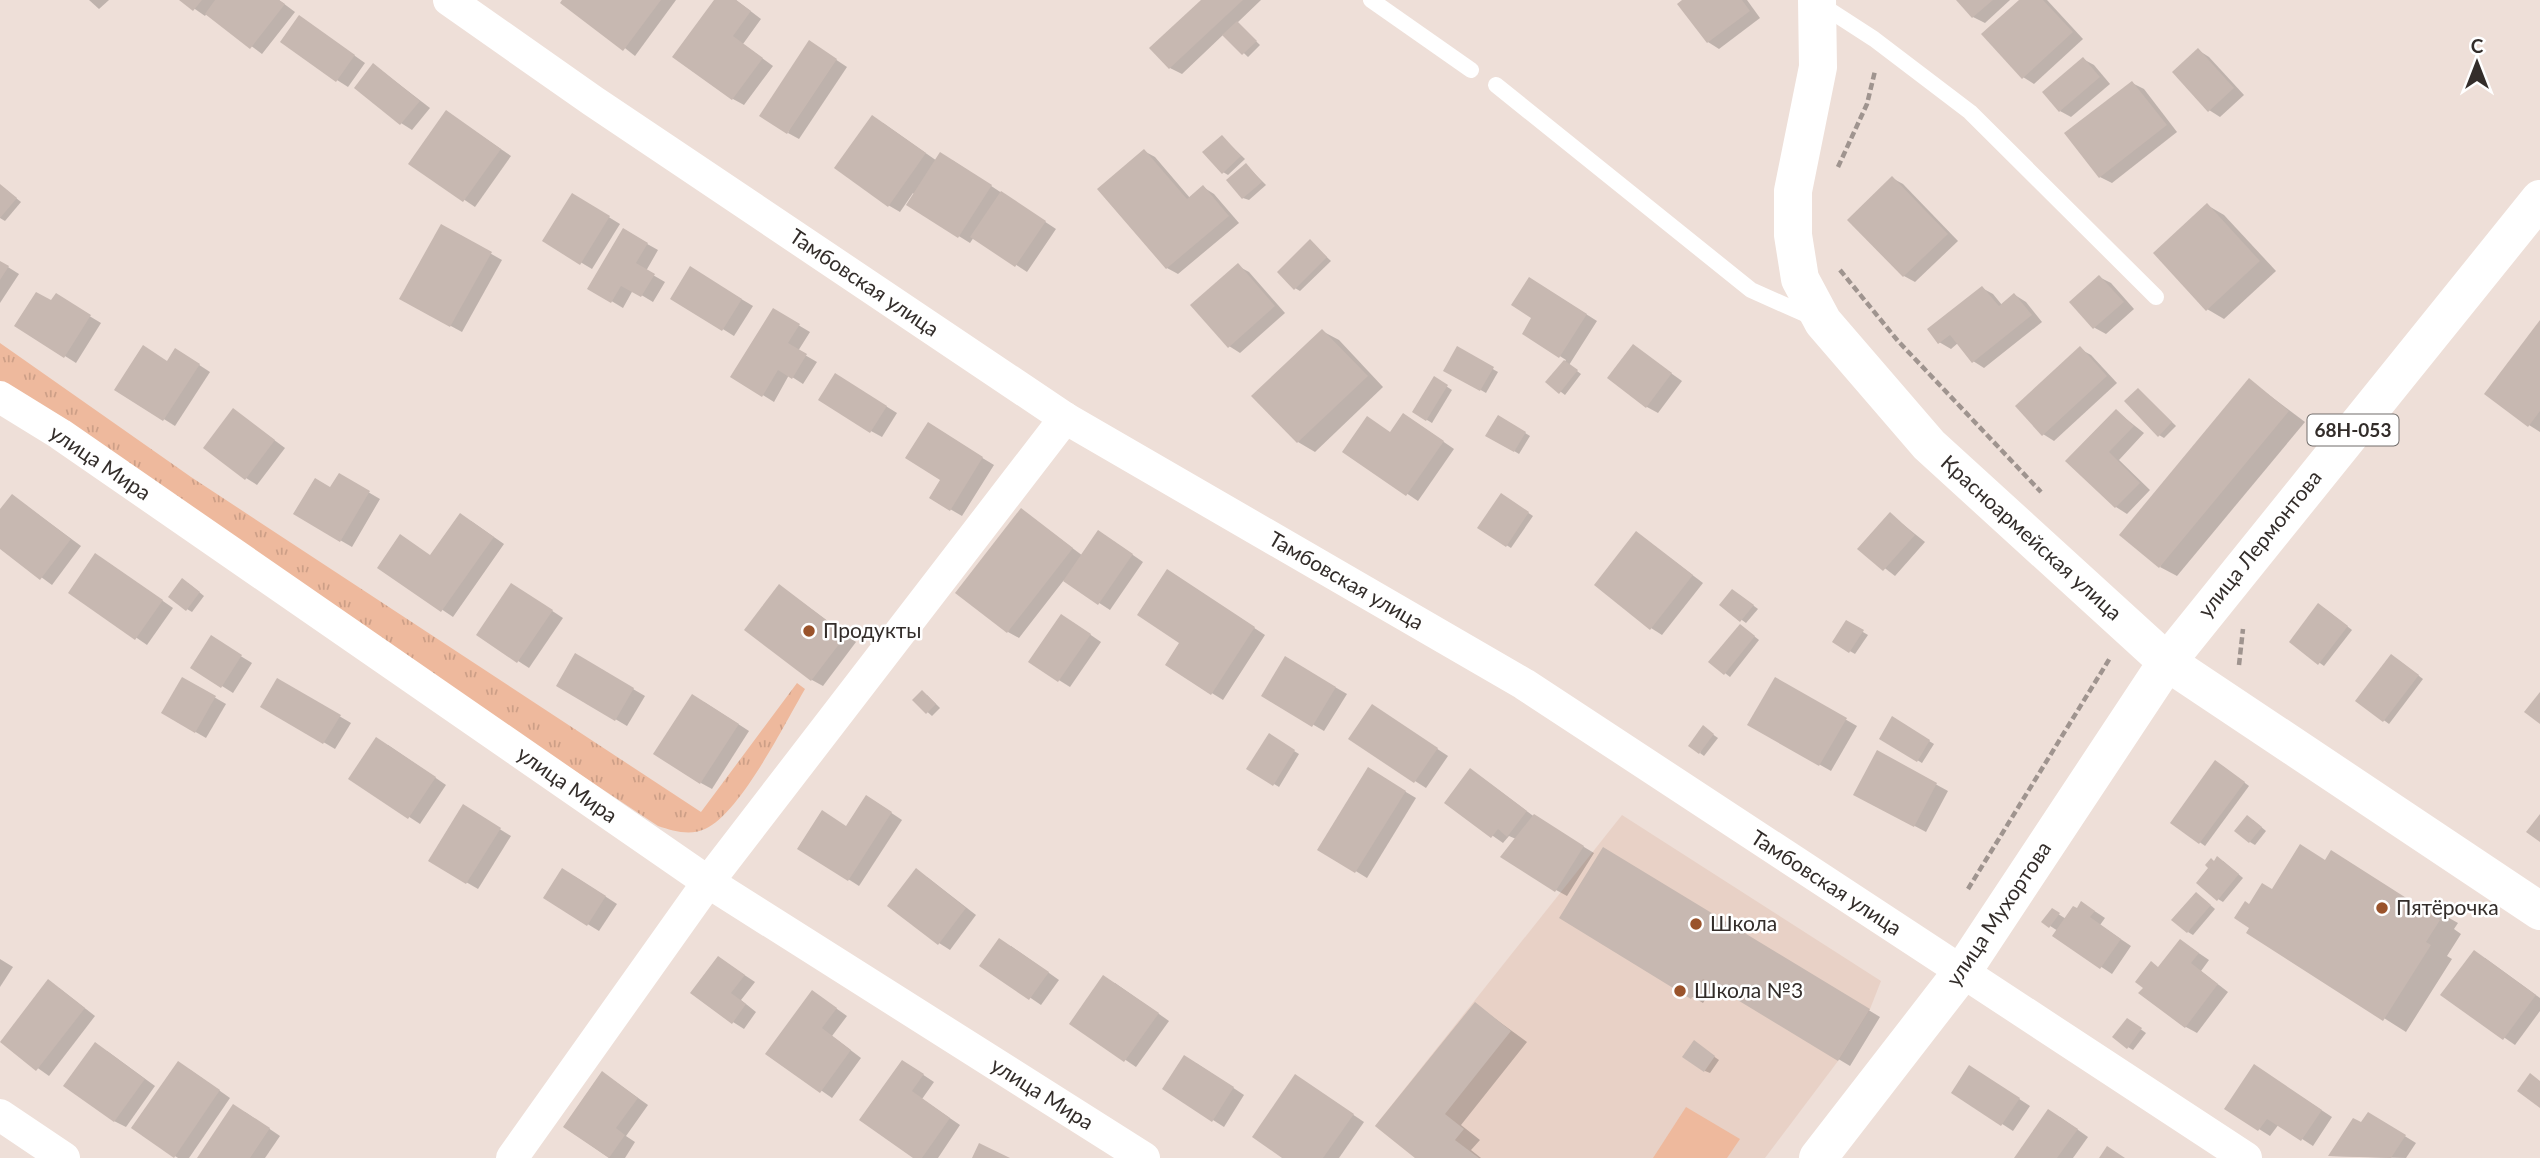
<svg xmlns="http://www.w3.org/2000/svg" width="2540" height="1158" font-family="Lato,sans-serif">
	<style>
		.built { fill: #e8d1c6 }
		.grass { fill: url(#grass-tufts) }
		.park { fill: #eeb99d }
		.shadow { fill: #0003 }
		.building { fill: #c7b8b1 }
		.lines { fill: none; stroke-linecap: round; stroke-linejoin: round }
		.path { stroke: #9f948f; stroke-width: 4.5; stroke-dasharray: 7 3.5; stroke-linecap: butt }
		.service { stroke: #fff; stroke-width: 16 }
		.minor { stroke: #fff; stroke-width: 32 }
		.tertiary { stroke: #fff; stroke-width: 38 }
		.primary { stroke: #fff; stroke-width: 38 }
		.poi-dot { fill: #9a532b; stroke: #fff; stroke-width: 2.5 }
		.labels { text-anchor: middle; stroke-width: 5; stroke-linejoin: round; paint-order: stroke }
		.shield { fill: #fff; stroke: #706c6a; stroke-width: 2 }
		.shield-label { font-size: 19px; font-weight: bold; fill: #332d2a }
		.street-label { font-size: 21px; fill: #332d2a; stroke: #fff }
		.poi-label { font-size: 21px; fill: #332d2a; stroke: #fff; text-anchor: start }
	</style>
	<defs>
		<pattern id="grass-tufts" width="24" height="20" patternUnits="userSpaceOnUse" patternTransform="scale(1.75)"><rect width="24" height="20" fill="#eeb99d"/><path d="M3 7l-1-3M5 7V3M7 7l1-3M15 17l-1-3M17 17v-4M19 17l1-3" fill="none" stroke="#cd9f87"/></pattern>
	</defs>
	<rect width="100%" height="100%" fill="#eedfd8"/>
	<polygon class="built" points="1622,815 1881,981 1870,1009 1838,1061 1765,1158 1415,1158 1375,1126"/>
	<path class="grass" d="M 0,343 L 191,477 L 701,812 L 797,683 L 805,689 C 785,723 740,814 705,829 C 690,836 673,831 658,826 L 0,391 Z"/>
	<polygon class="park" points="1686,1107 1740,1139 1727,1158 1653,1158"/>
	<g class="shadow">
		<polygon points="89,0 109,0 99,9"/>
		<polygon points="182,0 279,0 295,12 262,54 207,13 205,16"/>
		<polygon points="564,0 676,0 635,56"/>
		<polygon points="716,0 736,0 761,19 743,44 773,66 744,105 733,99"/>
		<polygon points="1203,0 1261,0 1237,23 1260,45 1248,57 1224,34 1182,74 1170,68 1152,48"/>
		<polygon points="1685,0 1747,0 1760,18 1719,49 1708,42"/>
		<polygon points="1958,0 2010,0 1985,23 1973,17"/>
		<polygon points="2021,0 2047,0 2083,39 2034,84 2023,77"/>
		<polygon points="310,24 365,63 348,87 337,80"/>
		<polygon points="820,49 847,67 799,139 788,133"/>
		<polygon points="2198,50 2209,57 2244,95 2220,117 2209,110"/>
		<polygon points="2083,59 2094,65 2110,84 2071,117 2060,111"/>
		<polygon points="374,65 430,108 412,130 401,123"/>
		<polygon points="2132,83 2144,89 2177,132 2112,183 2100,177"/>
		<polygon points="457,119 511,156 475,207 410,163"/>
		<polygon points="883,123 937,161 952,160 1056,229 1027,272 974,237 970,243 909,205 915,195 913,193 900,212 888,205"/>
		<polygon points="1222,137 1245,159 1228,175 1223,172"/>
		<polygon points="1144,151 1155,157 1190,198 1203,187 1214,194 1239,223 1178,274 1167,268"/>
		<polygon points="1246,165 1266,185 1249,200 1243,198"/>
		<polygon points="1892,178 1903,184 1958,241 1915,282 1904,276 1849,220"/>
		<polygon points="0,185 21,202 5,221 0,218"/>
		<polygon points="573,195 620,224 592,269 545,241"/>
		<polygon points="2207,205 2224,215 2276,271 2224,319 2207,309"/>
		<polygon points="442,226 502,260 462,332 401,299"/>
		<polygon points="624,231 658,250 646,271 665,282 653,302 633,290 623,308 590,288"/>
		<polygon points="1310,241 1331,261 1300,291 1295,288"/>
		<polygon points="0,262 19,274 0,303"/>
		<polygon points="1238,266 1249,272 1285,313 1240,353 1229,346"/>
		<polygon points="691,269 753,306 734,336 673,298"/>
		<polygon points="2099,277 2111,283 2134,309 2106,334 2095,328 2071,302"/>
		<polygon points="1540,285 1597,321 1569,365 1581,374 1565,395 1548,382 1566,360 1524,333 1533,318"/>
		<polygon points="1982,288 1993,294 2002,305 2015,295 2026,302 2042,322 1984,368 1973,361 1958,343 1951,349 1939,342"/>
		<polygon points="56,296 101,323 76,363 65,356 52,303"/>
		<polygon points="773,310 810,332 798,351 817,362 803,384 789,375 774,402 732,376"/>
		<polygon points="2540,323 2540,432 2529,425"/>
		<polygon points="1322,331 1339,340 1383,387 1315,452 1298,442"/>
		<polygon points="1633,346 1682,381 1658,413 1647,407"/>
		<polygon points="1458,349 1498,372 1486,393 1446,370"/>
		<polygon points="2080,349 2091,355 2117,383 2054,441 2043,434"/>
		<polygon points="187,357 210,372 175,426 116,389 168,363"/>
		<polygon points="1435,379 1452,390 1432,423 1414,412"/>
		<polygon points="2249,380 2305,422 2177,576 2160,567"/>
		<polygon points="847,382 897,413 882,437 871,431"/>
		<polygon points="2139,390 2176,426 2164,438 2159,435"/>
		<polygon points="234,410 285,448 257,485 246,478"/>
		<polygon points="2116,411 2144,433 2119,460 2150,490 2127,514 2116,507 2068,461"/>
		<polygon points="1499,417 1530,436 1519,454 1488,435"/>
		<polygon points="1415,422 1454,449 1418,501 1345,452"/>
		<polygon points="928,425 994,465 962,516 931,498 943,480"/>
		<polygon points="339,475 380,499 352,547 295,514 330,489"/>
		<polygon points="1501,495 1533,516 1511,548 1480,528"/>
		<polygon points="13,496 81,546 52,585 0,547 0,512"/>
		<polygon points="1022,510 1083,556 1110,539 1143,562 1110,610 1064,580 1019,638 1008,632"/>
		<polygon points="1890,514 1925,542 1895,576 1860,549"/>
		<polygon points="471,521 504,544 453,617 379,567 431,556"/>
		<polygon points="1637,533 1703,583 1662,635 1651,628"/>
		<polygon points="107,562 173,608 147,645 70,592"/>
		<polygon points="1178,578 1265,635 1223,700 1167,665 1182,642"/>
		<polygon points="188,583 204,596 192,612 187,609"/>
		<polygon points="780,586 856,642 823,686 812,680"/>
		<polygon points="522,591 563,618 529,668 478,635"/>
		<polygon points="1738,594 1758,609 1746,623 1721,605"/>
		<polygon points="2324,608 2352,630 2324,666 2291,642"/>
		<polygon points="1072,622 1101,642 1070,687 1030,662"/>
		<polygon points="1846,622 1868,635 1855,654 1834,642"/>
		<polygon points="1745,629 1759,640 1730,677 1711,662"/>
		<polygon points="211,638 252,663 233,693 192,667"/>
		<polygon points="575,655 645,696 627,726 558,685"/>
		<polygon points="1285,658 1347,694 1324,731 1263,695"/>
		<polygon points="2397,659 2423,679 2389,724 2358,701"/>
		<polygon points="183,679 226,704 206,738 163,713"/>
		<polygon points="1775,679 1857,726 1831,771 1750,725"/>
		<polygon points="278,680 351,723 335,749 263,706"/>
		<polygon points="927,695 940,708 932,716 914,700"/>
		<polygon points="704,702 749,731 712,789 701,783"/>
		<polygon points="1383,713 1448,756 1426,788 1415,781"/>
		<polygon points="1893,719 1934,744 1922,763 1881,738"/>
		<polygon points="1708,731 1718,738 1704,756 1700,753"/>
		<polygon points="1269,736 1299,754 1279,787 1249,769"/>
		<polygon points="388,745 446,785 420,824 350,778"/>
		<polygon points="1877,752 1948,791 1926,832 1866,800"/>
		<polygon points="2221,765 2249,786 2205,846 2172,822"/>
		<polygon points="1369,770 1416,798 1367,878 1320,849"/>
		<polygon points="1481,777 1536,818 1594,853 1567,896 1556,890 1516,839 1509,836 1503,843 1446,803"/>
		<polygon points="878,804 902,820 859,886 848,879 847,828"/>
		<polygon points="474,813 511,836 478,889 430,861"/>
		<polygon points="2253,820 2266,831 2255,845 2250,842"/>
		<polygon points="1604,849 1880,1017 1850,1066 1715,985 1703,1003 1561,918"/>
		<polygon points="2223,861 2243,878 2223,902 2218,899"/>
		<polygon points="574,876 617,904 599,931 545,898"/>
		<polygon points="927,877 976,915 950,950 939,943"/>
		<polygon points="2273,891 2423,910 2426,905 2458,923 2454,929 2461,934 2447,956 2452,959 2406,1032 2248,932 2251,928 2250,906"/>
		<polygon points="2201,897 2215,909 2193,935 2188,932"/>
		<polygon points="2052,910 2066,919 2077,910 2093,910 2105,918 2100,925 2131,946 2112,974 2055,936 2058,931 2044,922"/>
		<polygon points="2181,941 2209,960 2201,971 2228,992 2197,1033 2186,1027 2160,968"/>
		<polygon points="1011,946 1059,980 1041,1005 982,965"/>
		<polygon points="719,958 755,982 741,1000 756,1012 744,1029 733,1022"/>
		<polygon points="2485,958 2540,998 2540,1011 2515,1045 2443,995"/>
		<polygon points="0,959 13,967 0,987"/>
		<polygon points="1115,983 1169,1021 1136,1067 1071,1023"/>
		<polygon points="59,988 95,1016 49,1076 1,1042"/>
		<polygon points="823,999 847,1016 832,1036 861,1058 832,1098 768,1053"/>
		<polygon points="1475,1004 1527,1042 1461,1125 1480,1140 1471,1150 1481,1158 1418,1158"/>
		<polygon points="2132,1023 2146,1033 2133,1050 2128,1047"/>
		<polygon points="1699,1046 1719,1060 1710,1073 1705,1071"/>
		<polygon points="107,1051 155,1086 126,1127 114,1121"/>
		<polygon points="1196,1063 1244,1095 1224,1127 1213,1120"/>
		<polygon points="913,1068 934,1082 922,1099 960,1125 938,1158 916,1158 862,1120"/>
		<polygon points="189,1069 230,1098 189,1158 178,1158 133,1128"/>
		<polygon points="2265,1073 2332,1117 2313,1146 2279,1124 2270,1136 2226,1108"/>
		<polygon points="1981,1074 2030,1106 2013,1131 1953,1092"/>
		<polygon points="613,1080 648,1105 626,1136 635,1142 625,1158 609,1158 565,1127"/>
		<polygon points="1306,1083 1364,1122 1339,1158 1285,1158"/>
		<polygon points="245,1112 280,1136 265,1158 199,1158"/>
		<polygon points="2369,1114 2416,1143 2406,1158 2331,1156"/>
		<polygon points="2060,1117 2088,1137 2073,1158 2016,1158"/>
	</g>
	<g class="building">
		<polygon points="179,0 202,0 193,11"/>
		<polygon points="215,0 279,0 285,4 250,49 205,14"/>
		<polygon points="562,0 661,0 623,51 560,3"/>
		<polygon points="714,0 736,0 751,11 733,36 763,58 732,100 672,57"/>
		<polygon points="1201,0 1243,0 1169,69 1149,48"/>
		<polygon points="1682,0 1742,0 1750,11 1707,43 1677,4"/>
		<polygon points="1956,0 1993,0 1972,18"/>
		<polygon points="2019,0 2043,0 2073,32 2022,79 1981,34"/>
		<polygon points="299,15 355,55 336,82 280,42"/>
		<polygon points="1237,21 1257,41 1242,55 1222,35"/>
		<polygon points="809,40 837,59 787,134 759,116"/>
		<polygon points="2198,48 2234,88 2208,112 2172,72"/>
		<polygon points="2083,57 2100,77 2059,112 2042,92"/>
		<polygon points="373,63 420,101 400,125 354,88"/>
		<polygon points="2132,81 2167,125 2099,178 2064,133"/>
		<polygon points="446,110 501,149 463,202 408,164"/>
		<polygon points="872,115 926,153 888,207 834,168"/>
		<polygon points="1222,135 1241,156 1222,174 1202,152"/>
		<polygon points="1144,149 1187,199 1203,185 1229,216 1166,269 1097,189"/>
		<polygon points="940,152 992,185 958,238 906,205"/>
		<polygon points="1246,163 1262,182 1242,199 1226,180"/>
		<polygon points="1892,176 1948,234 1903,277 1847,220"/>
		<polygon points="0,184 17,198 0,218"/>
		<polygon points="1001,191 1046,221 1015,267 970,237"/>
		<polygon points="572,193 610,216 580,265 542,241"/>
		<polygon points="2207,203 2260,261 2206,311 2153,253"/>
		<polygon points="441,224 492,252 450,327 399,299"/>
		<polygon points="623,228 648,243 636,263 655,274 641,297 621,286 611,303 587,289"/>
		<polygon points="1310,239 1327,257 1294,290 1277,272"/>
		<polygon points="0,261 9,266 0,280"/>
		<polygon points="1238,263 1275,306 1228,348 1190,305"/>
		<polygon points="690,266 742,299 722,331 670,299"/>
		<polygon points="2099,275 2124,302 2093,329 2069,302"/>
		<polygon points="1529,277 1587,314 1559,358 1522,334 1531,318 1511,305"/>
		<polygon points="1982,286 1999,306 2014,293 2032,315 1972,363 1950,335 1938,344 1927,329"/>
		<polygon points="36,292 51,300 56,293 91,315 64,358 14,326"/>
		<polygon points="773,308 800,324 788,343 807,354 792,379 778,370 762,397 730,377"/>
		<polygon points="2540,320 2540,411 2528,427 2484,394"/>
		<polygon points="1322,329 1368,376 1297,443 1251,396"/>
		<polygon points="1633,344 1672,373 1646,408 1607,378"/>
		<polygon points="143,345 167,361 175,348 200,364 163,421 114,390"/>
		<polygon points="1457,346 1494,367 1480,391 1443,371"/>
		<polygon points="2080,346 2107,376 2042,436 2015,406"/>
		<polygon points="1564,360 1578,370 1559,394 1545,382"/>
		<polygon points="835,373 887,406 870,433 818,400"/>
		<polygon points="1434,376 1448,385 1426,421 1412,412"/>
		<polygon points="2249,378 2289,411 2159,568 2119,535"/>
		<polygon points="2138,388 2172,422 2158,437 2124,401"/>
		<polygon points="233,408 275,440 245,480 203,448"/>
		<polygon points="2116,409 2134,426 2109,452 2140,483 2115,508 2065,461"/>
		<polygon points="1403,413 1444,441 1406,496 1342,452 1367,416 1390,432"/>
		<polygon points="1498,415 1526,432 1514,452 1485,436"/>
		<polygon points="928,422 983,457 950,511 929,498 940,480 905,458"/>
		<polygon points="339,473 370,491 340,542 293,514 315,478 330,487"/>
		<polygon points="1501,493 1529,512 1506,547 1477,528"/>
		<polygon points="12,494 71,539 40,580 0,549 0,509"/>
		<polygon points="1021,508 1073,548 1007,633 955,593"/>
		<polygon points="1890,512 1915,535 1883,571 1857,549"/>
		<polygon points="460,513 494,537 441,612 377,568 400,534 430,555"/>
		<polygon points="1098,530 1133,554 1098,605 1063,581"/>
		<polygon points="1636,531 1693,575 1650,630 1594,585"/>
		<polygon points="95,553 163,600 135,640 68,593"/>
		<polygon points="1167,569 1255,627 1211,695 1165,665 1179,643 1137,615"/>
		<polygon points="182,578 200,592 186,611 168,597"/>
		<polygon points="511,583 553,610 517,663 476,635"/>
		<polygon points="779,584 846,635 811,681 744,630"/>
		<polygon points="1732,589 1754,605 1740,622 1719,605"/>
		<polygon points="2318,603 2348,626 2318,665 2289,642"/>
		<polygon points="1061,614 1091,634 1058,682 1028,662"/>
		<polygon points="1846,620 1864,630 1849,653 1832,642"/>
		<polygon points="1740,624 1755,636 1724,675 1708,662"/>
		<polygon points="211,635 242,655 221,688 190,668"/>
		<polygon points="575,653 634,688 615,721 556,686"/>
		<polygon points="2391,654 2419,675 2383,722 2355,701"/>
		<polygon points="1285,656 1336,687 1312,727 1261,696"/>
		<polygon points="182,677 216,696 195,733 161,713"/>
		<polygon points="1775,677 1847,718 1819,766 1747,725"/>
		<polygon points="277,678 341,715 323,744 260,707"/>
		<polygon points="922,690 936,704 926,714 912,700"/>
		<polygon points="2540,692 2540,724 2524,712"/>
		<polygon points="692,694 739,724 700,784 653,754"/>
		<polygon points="1372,704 1438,748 1414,783 1348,739"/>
		<polygon points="1892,716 1930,740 1917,762 1879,739"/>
		<polygon points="1703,725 1714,734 1699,754 1688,746"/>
		<polygon points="1269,733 1295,750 1273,786 1246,769"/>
		<polygon points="376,737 436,777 408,819 348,779"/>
		<polygon points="1877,750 1937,783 1914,827 1853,795"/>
		<polygon points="2215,760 2245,782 2199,844 2170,823"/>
		<polygon points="1368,767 1406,791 1355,873 1317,850"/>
		<polygon points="1470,768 1527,811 1507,837 1498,829 1491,838 1444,803"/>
		<polygon points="866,795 892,812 848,881 797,849 822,810 846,826"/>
		<polygon points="463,804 501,828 466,884 428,861"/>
		<polygon points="1534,814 1584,846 1555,892 1500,857"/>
		<polygon points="2540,814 2540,842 2526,832"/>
		<polygon points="2247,815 2262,827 2249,843 2234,831"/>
		<polygon points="2300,844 2325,860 2331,850 2422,908 2426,902 2437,910 2433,915 2440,920 2426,942 2431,945 2383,1021 2246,933 2249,928 2234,918 2245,901 2249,904 2262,883 2272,889"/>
		<polygon points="1603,847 1870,1009 1838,1061 1703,979 1691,999 1559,918"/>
		<polygon points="2217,856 2239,874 2217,901 2196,883 2208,868 2205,865 2211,858 2214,861"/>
		<polygon points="562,868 606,896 587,926 543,898"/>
		<polygon points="916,868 966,908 938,945 887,906"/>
		<polygon points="2196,892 2211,905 2187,933 2171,920"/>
		<polygon points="2081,901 2095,911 2090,917 2121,939 2100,969 2052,936 2073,906 2077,908"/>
		<polygon points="2052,908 2060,913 2049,928 2041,922"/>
		<polygon points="999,938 1049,972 1029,1000 979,966"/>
		<polygon points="2180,939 2199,953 2191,963 2218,984 2185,1028 2138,993 2143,988 2135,982 2151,961 2158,967"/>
		<polygon points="2474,950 2536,995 2503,1040 2440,995"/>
		<polygon points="718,956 745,975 731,993 746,1004 732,1024 690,993"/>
		<polygon points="1103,975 1159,1013 1124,1062 1069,1024"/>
		<polygon points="48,979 85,1008 36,1071 0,1042"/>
		<polygon points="812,990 837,1008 822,1028 851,1050 820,1093 765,1054"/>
		<polygon points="1475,1002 1511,1031 1445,1114 1464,1129 1455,1140 1479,1158 1415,1158 1375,1126"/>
		<polygon points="2127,1018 2142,1028 2127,1049 2112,1037"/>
		<polygon points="1694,1040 1715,1056 1704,1072 1682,1057"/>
		<polygon points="95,1042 145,1079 114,1122 63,1086"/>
		<polygon points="1184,1055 1234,1087 1212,1122 1162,1089"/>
		<polygon points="902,1060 924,1074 912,1091 950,1118 922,1158 913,1158 859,1120"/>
		<polygon points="178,1061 220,1090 174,1158 131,1128"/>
		<polygon points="2254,1064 2322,1110 2301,1141 2267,1119 2258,1131 2224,1109"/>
		<polygon points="1969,1065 2020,1098 2001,1126 1951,1093"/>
		<polygon points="602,1071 638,1098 616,1128 625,1135 609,1158 563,1127"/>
		<polygon points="2530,1073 2540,1081 2540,1108 2517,1091"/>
		<polygon points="1295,1074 1354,1114 1323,1158 1282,1158 1252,1137"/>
		<polygon points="233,1104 270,1128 250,1158 197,1158"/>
		<polygon points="2048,1109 2078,1129 2057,1158 2014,1158"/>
		<polygon points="2368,1112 2406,1135 2391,1158 2328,1156 2353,1118 2361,1122"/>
		<polygon points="979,1143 1010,1158 972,1158"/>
		<polygon points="2107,1146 2125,1158 2099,1158"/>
	</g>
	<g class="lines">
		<g class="path">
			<polyline points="1838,167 1867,104 1875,71"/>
			<polyline points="1840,270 1898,341 2041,492"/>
			<polyline points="2239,665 2243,629"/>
			<polyline points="1968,889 2110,658"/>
		</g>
		<g class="service">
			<polyline points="1371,0 1471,70"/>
			<polyline points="1820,4 1874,39 1970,112 2156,297"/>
			<polyline points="1496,85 1751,290 1814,318"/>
		</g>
		<g class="minor">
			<polyline points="449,0 593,101 1065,418 1524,684 2246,1158"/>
			<polyline points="0,397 60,434 708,882 1144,1158"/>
			<polyline points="0,1115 64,1158"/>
			<polyline points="512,1158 708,882 1065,418"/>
		</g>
		<polyline class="tertiary" points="1817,0 1818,67 1793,191 1793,235 1800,279 1823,322 1929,445 2167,662 1962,972 1818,1158"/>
		<polyline class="primary" points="2540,199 2167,662 2540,911"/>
	</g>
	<g class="poi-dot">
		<circle cx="809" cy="631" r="7"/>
		<circle cx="2382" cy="908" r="7"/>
		<circle cx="1696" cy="924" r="7"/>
		<circle cx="1680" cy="991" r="7"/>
	</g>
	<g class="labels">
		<rect class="shield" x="2307.5" y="414.5" width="91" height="31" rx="5"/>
		<g class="shield-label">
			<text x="2353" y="437">68Н-053</text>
		</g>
		<g class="street-label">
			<text transform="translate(864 283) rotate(34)" y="7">Тамбовская улица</text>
			<text transform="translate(100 463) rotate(34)" y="7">улица Мира</text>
			<text transform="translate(2031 538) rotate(42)" y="7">Красноармейская улица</text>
			<text transform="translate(2260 544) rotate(-51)" y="7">улица Лермонтова</text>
			<text transform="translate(1346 581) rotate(30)" y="7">Тамбовская улица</text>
			<text transform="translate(567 785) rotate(35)" y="7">улица Мира</text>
			<text transform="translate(1826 883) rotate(33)" y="7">Тамбовская улица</text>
			<text transform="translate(1999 914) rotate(-56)" y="7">улица Мухортова</text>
			<text transform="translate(1042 1094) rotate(32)" y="7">улица Мира</text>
		</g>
		<g class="poi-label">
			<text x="823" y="638">Продукты</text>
			<text x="2396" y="915">Пятёрочка</text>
			<text x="1710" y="931">Школа</text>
			<text x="1694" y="998">Школа №3</text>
		</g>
	</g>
	<g transform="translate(2477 63)" stroke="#ffffff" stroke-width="5" paint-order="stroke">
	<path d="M0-5L12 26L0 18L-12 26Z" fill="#332d2a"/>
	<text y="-10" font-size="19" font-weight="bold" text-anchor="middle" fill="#332d2a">С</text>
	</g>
</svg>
